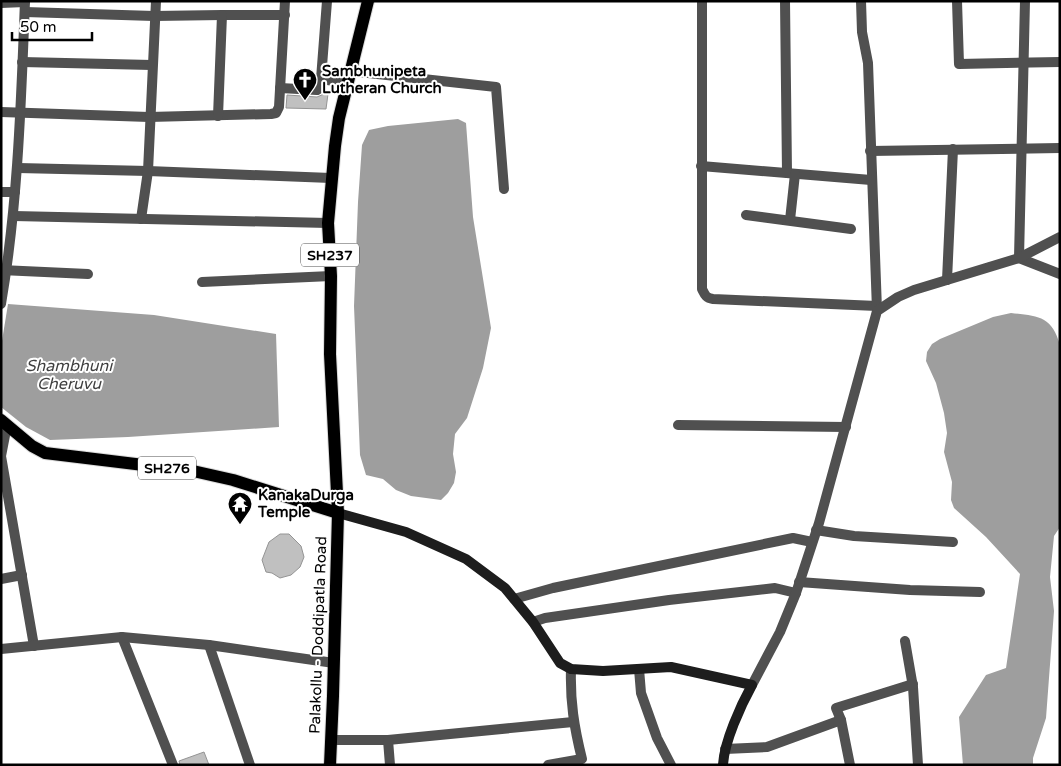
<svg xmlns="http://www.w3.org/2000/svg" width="1061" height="766" font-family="'Varela Round',sans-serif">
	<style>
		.water { fill: #9e9e9e }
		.building { fill: #c0c0c0; stroke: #949494 }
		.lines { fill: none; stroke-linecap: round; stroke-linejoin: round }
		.primary-casing { stroke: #dbdbdb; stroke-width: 14 }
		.street { stroke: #505050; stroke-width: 10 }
		.secondary { stroke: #1d1d1d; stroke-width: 10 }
		.primary { stroke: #000; stroke-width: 12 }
		.labels { text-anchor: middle; stroke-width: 4; stroke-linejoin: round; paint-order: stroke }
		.shield { fill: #fff; stroke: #4c4c4c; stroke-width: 1 }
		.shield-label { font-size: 14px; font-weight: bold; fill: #000 }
		.poi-label { font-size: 15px; font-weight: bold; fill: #000; stroke: #fff; text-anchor: start }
		.street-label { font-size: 15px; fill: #000; stroke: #fff }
		.water-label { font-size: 16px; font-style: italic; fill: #3f3f3f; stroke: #fff }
	</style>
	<rect width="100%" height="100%" fill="#fff"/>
	<g class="water">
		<polygon points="458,119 466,123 473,217 491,328 483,368 467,418 455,434 453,454 456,472 454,483 448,493 441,500 411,496 396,490 383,479 366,475 360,455 354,306 358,202 362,145 369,130 388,126"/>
		<polygon points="8,304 154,315 276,334 279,427 128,437 50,440 26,427 1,407 1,347"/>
		<path d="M 1011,313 C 1038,316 1052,316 1060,345 L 1060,527 L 1054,536 L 1050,577 L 1054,611 L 1046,718 L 1033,758 L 1033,765 L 963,765 L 959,717 L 986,675 L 1006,668 L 1020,574 L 986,537 L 954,508 L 951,500 L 952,482 L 944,452 L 947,433 L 944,413 L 936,383 L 926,361 L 927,352 L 932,344 L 940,339 L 993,317 Z"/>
	</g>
	<g class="building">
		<polygon points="324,94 328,94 326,109 286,108 287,95 317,97"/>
		<polygon points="280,534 289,534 301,546 304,557 300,567 291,575 280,578 272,573 266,572 262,560 269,542"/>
		<polygon points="204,752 209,765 180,765 179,761"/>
	</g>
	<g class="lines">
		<defs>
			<g id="primary">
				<polyline points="1,420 32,446 45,453 193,471 233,480 338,513"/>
				<polyline points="330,765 333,696 338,513 330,354 331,276 328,223 335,146 339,118 368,1"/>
			</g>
		</defs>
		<use href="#primary" class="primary-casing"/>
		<g class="street">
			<polyline points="327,1 321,79 347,83"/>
			<path d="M 702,1 L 702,289 C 705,295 706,298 713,299 L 877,306"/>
			<polyline points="785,1 787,173"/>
			<polyline points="861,1 862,32 868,63 877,310"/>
			<polyline points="957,1 959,64 1060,62"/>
			<polyline points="1025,1 1019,258 1060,274"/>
			<polyline points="1,3 25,2"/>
			<polyline points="25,12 154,16 222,15 285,15"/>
			<polyline points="22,62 152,65"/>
			<polyline points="350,71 496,87 504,189"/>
			<polyline points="280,88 317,90 320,88 321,79"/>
			<polyline points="1,112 149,117 271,114 276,113 279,107 285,1"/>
			<polyline points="218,116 222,15"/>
			<polyline points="870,151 1060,148"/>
			<polyline points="701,166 871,180"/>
			<polyline points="18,168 148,171 331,178"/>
			<polyline points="1,192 15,192"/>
			<polyline points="746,215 851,229"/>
			<polyline points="14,216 328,223"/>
			<polyline points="141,219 148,171 156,1"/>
			<polyline points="790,220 795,174"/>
			<polyline points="1,270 88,274"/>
			<polyline points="947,280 953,149"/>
			<polyline points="202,282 331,276"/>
			<path d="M 1,304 C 18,204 21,103 25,1"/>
			<polyline points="7,425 1,456 34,646"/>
			<polyline points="678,425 846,427"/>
			<polyline points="816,530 854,536 953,542"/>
			<polyline points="1,579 22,575"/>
			<polyline points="799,582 910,590 980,592"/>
			<polyline points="514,599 553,588 793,538 812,542"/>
			<polyline points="533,622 545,618 669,600 775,588 796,593"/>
			<polyline points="122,637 173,765"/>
			<polyline points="905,641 913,687 918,765"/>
			<polyline points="209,645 250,765"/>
			<polyline points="1,649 122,637 209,645 334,663"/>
			<polyline points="639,669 641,693 657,738 671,765"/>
			<polyline points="752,685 780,632 796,593 819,523 877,311 898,297 914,290 1019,258 1060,237"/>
			<polyline points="841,720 836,708 913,684"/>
			<polyline points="331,740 388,740 573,722"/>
			<polyline points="388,740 390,765"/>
			<polyline points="725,749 767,747 841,720 850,765"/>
			<path d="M 548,765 L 582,759 C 574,727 570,701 571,669"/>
		</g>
		<path class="secondary" d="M 338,513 L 406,532 L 466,559 L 505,588 L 533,622 L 560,663 L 571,669 L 603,671 L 671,667 L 752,685 C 741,705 724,742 723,765"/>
		<use href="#primary" class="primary"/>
	</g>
	<defs>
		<symbol id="church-pin" viewBox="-11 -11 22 30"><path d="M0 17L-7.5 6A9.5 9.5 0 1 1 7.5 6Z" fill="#000" stroke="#fff"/><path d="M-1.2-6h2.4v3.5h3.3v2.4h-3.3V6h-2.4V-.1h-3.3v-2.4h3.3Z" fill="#fff"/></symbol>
		<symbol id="temple-pin" viewBox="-11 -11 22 30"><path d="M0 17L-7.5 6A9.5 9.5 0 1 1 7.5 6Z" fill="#000" stroke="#fff"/><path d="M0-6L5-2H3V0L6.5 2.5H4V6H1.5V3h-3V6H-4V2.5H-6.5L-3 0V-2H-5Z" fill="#fff"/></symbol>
	</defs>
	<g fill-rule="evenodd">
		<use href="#church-pin" x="291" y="66" width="28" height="38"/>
		<use href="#temple-pin" x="226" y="490" width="28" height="38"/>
	</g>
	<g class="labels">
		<g class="shield">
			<rect x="301" y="243.5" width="58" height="23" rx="4"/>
			<rect x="138" y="456.5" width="58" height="23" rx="4"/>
		</g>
		<g class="shield-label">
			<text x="330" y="260">SH237</text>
			<text x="167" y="473">SH276</text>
		</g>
		<g class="poi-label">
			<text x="322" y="76">Sambhunipeta<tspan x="322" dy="17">Lutheran Church</tspan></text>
			<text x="258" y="500">KanakaDurga<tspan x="258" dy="17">Temple</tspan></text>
		</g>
		<g class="street-label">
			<text transform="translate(318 635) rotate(-88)" y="5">Palakollu - Doddipatla Road</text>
		</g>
		<g class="water-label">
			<text x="69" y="371">Shambhuni<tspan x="69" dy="18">Cheruvu</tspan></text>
		</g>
	</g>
	<rect width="1061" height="766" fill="none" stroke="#000000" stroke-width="5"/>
	<path d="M12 32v8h80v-8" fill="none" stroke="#000000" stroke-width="2.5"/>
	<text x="20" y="32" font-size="15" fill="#000000" stroke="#ffffff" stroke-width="4" paint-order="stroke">50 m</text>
</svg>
